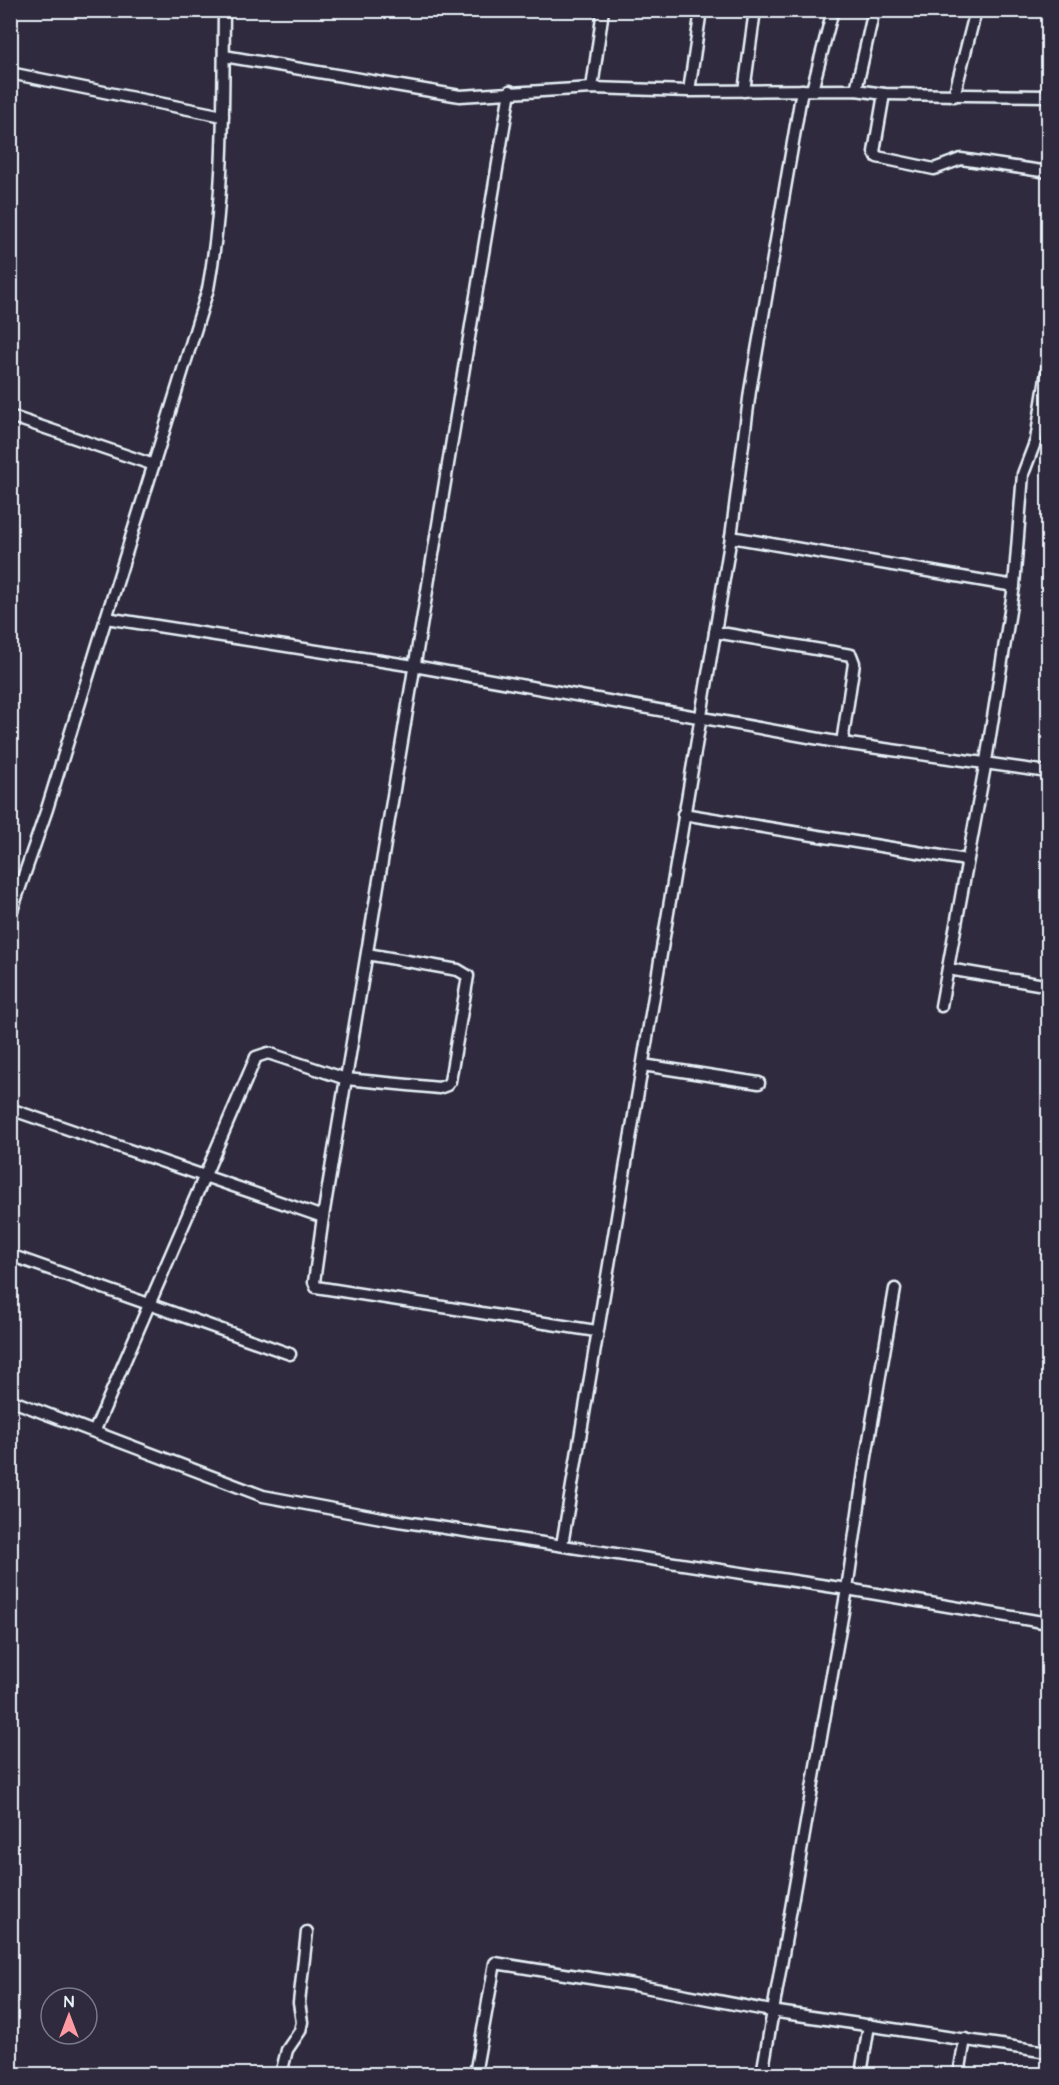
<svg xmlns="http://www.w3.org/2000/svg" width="1059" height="2085" font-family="'Architects Daughter',sans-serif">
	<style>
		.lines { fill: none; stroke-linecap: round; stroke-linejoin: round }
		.minor-casing { stroke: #e8f1f8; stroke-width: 15 }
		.minor { stroke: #2f2a3d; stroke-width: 10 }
	</style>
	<rect width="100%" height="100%" fill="#2f2a3d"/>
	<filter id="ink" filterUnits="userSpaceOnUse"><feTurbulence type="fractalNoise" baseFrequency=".0167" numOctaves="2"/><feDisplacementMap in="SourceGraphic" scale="12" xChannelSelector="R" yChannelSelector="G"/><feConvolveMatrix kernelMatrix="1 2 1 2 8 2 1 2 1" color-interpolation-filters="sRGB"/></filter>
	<g filter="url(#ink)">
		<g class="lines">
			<defs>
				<g id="minor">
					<polyline points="224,56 460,96 592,88 689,91 856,90 884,94 1046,96"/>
					<polyline points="10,73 223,116"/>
					<polyline points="592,88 603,10"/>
					<polyline points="812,90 833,10"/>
					<polyline points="856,90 874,10"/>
					<polyline points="689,91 701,10"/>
					<polyline points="744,91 755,10"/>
					<polyline points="884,94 874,152 877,157 934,169 961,159 1048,172"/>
					<polyline points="954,96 976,10"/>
					<polyline points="10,416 154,465"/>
					<polyline points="731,537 1014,586"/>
					<polyline points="106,618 414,666 842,743 1048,772"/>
					<polyline points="715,632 851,655 854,663 842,743"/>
					<polyline points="683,814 966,860"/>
					<path d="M 10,916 L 47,809 L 208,289 C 225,198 223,103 224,10"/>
					<polyline points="948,969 1044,985"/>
					<polyline points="941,1006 986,761 1014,586 1023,474 1036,440 1048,365"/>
					<polyline points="643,1065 759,1083"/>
					<polyline points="10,1109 323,1217 510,91"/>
					<polyline points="323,1217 314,1282 316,1287 596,1331"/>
					<polyline points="10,1255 290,1354"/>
					<polyline points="10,1400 263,1496 392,1520 847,1589 1048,1623"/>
					<polyline points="95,1430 256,1057 268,1053 346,1079 439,1088 447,1085 450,1081 468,976 458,970 367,954"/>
					<polyline points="562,1545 731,537 750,391 802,90"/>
					<polyline points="281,2074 287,2050 300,2031 302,2022 299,2003 307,1932"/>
					<polyline points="475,2074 495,1963 634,1985 771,2011 1048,2052"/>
					<polyline points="762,2074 847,1589 866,1457 895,1289"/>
					<polyline points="861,2074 869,2025"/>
					<polyline points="959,2074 965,2039"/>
				</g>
			</defs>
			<use href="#minor" class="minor-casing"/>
			<use href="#minor" class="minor"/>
		</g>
	</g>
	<rect width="1059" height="2085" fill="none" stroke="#2f2a3d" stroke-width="36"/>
	<rect x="18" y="18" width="1023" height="2049" fill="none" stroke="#e8f1f8" stroke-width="2" filter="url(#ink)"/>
	<g transform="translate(69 2016)"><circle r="28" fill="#2f2a3d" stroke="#797a88" stroke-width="1.5"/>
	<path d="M0-4.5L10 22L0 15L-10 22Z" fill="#ff9aa2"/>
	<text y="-9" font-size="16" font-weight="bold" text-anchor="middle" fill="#e8f1f8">N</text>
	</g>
</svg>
